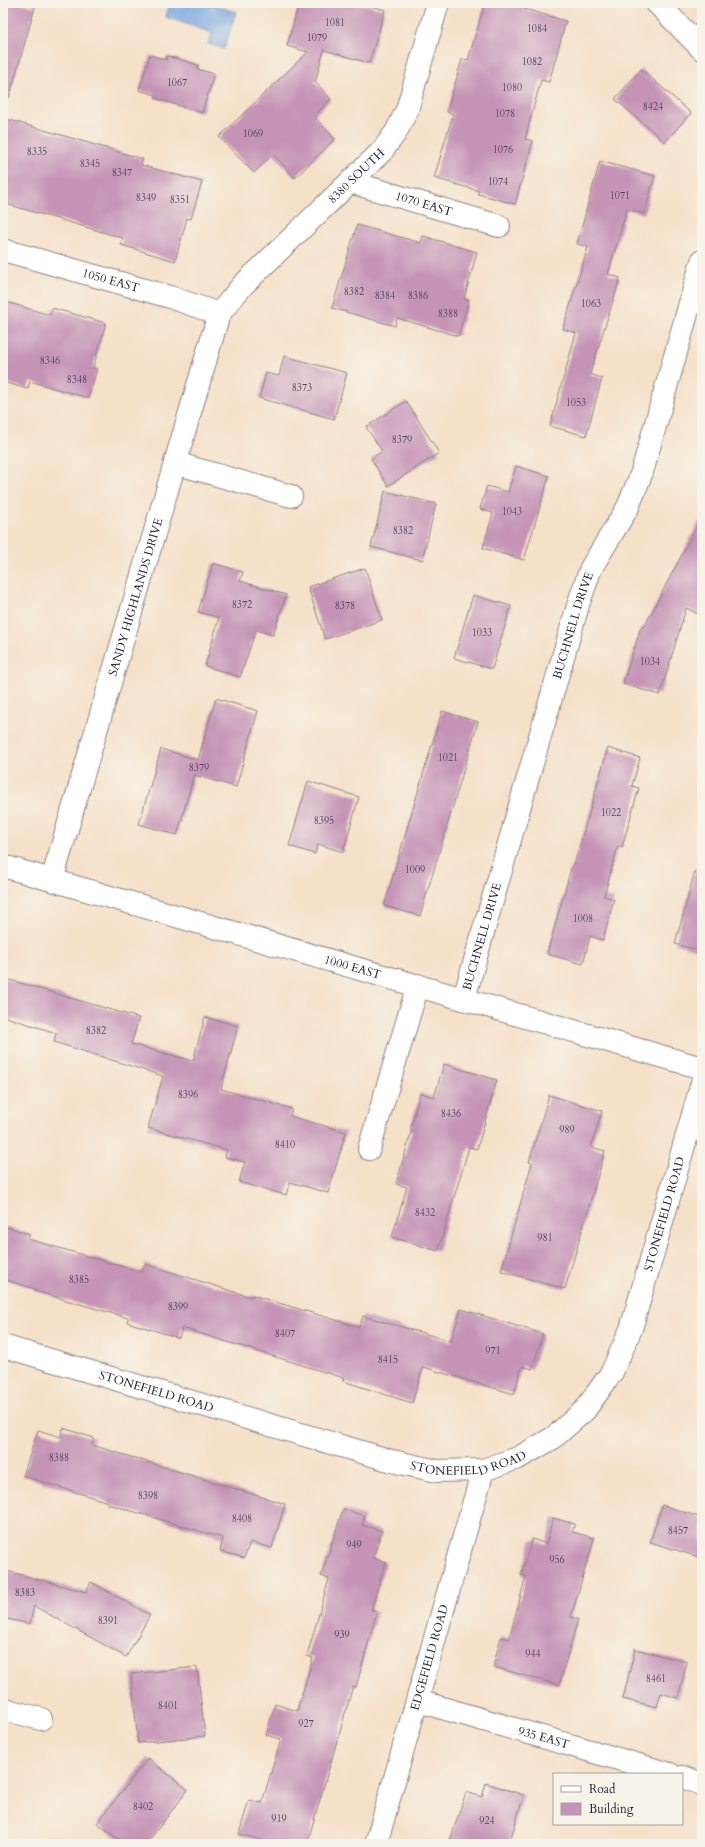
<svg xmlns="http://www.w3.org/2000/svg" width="705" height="1847" font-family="Cardo,serif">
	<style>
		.water { fill: #75a4de; stroke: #4c638c }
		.building { fill: #c493b6 }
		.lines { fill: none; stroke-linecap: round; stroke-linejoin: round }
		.minor-casing { stroke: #8c8182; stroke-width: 24 }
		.minor { stroke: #fff; stroke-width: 22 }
		.labels { text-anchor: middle; stroke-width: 3; stroke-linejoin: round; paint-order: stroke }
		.number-label { font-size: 10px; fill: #4a3e5a }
		.street-label { font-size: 12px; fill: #22223b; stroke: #f7f3e8 }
	</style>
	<rect width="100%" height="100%" fill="#f7f3e8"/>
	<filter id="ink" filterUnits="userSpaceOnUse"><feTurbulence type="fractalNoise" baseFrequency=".025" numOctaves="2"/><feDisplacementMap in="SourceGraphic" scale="8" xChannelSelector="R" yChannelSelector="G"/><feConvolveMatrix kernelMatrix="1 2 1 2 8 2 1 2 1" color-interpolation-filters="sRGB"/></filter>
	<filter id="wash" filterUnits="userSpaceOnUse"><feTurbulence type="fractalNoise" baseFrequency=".012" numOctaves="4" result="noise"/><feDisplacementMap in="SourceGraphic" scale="16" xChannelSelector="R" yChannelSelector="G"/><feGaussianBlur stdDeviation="0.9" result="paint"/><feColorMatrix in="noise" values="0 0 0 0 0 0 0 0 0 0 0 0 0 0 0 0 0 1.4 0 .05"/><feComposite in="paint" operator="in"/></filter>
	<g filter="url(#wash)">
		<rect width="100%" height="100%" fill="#f5e0c8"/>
		<polygon class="water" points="170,3 207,3 236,12 224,49 208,44 212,33 166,17"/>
		<g id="blocks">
			<g class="building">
				<polygon points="3,3 22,3 35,7 9,98 3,97"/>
				<polygon points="299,3 361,3 385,10 369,63 324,50 315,82 331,99 314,116 335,139 295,178 273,154 254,173 219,137 308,52 287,46"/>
				<polygon points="485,3 504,3 566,21 549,82 541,80 525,139 533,141 515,204 478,194 479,191 434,178 453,114 447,112 462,59 468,60"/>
				<polygon points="150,55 166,60 167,56 199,65 197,69 214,74 202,113 155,98 156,95 139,90"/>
				<polygon points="641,69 691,113 665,142 615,99"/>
				<polygon points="3,118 143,159 141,165 202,182 191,219 187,218 175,261 121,245 123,238 3,203"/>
				<polygon points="600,161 655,176 644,214 627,209 608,274 620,278 590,374 602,378 586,436 550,426 576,333 563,329 588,247 577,244"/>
				<polygon points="357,225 421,243 423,236 477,252 464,299 469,300 458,336 397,318 395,326 332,308"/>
				<polygon points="3,301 50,315 52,308 106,323 93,368 97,369 88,398 30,381 28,389 3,382"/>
				<polygon points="284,356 347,373 334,419 259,398 266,373 279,376"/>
				<polygon points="406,401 439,453 388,486 371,459 382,451 366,427"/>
				<polygon points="516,466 549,476 524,560 483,548 493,513 480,509 487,486 508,492"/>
				<polygon points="385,491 436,504 422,560 371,547"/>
				<polygon points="702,516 702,616 686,608 660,695 623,684 641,627 644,627"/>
				<polygon points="213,563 243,572 240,581 286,595 273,635 256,630 240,677 205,666 219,618 198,612"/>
				<polygon points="365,568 382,620 325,639 308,587"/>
				<polygon points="473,595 511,606 492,669 454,658"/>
				<polygon points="216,698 258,711 236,787 194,775 177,835 139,824 161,749 198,760"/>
				<polygon points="442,711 478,722 420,916 384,906"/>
				<polygon points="608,748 640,758 632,786 639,788 622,847 618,846 604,896 614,899 603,940 590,936 583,964 547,954 572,865 574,865"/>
				<polygon points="308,781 359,797 343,852 318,844 315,854 289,846"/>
				<polygon points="695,871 702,871 702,951 675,944"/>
				<polygon points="3,978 139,1018 131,1044 193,1061 205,1017 238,1026 221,1089 292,1109 290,1116 346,1132 328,1193 290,1182 286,1195 239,1182 245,1162 225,1157 227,1150 148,1128 163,1076 54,1042 56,1033 3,1016"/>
				<polygon points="444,1064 497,1080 477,1149 469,1147 438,1251 392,1237 407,1187 396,1184 412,1130 410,1130 420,1093 434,1097"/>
				<polygon points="549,1095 602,1111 591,1147 605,1151 565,1289 501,1271 532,1163 529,1162"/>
				<polygon points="3,1226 30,1234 28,1239 142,1272 145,1264 251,1297 252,1295 359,1327 363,1316 451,1341 461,1309 543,1334 532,1369 522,1366 514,1394 423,1367 412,1403 343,1381 344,1378 182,1328 179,1338 127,1322 128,1318 35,1291 35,1289 3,1279"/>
				<polygon points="63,1428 94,1438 92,1445 285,1504 272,1548 250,1542 244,1558 220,1551 223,1538 108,1504 108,1502 23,1476 38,1430 61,1437"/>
				<polygon points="662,1505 702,1518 702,1558 650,1542"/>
				<polygon points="343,1509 365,1516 362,1525 382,1531 373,1558 386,1562 371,1610 377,1612 356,1687 353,1686 307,1844 276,1844 239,1834 249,1800 262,1803 281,1739 266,1735 275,1704 297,1711 313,1658 307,1656 329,1579 321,1576"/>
				<polygon points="553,1518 575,1524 572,1532 594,1538 571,1617 578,1619 559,1685 493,1667 501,1637 509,1639 526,1576 521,1575 532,1539 546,1544"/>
				<polygon points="3,1570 86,1592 91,1582 150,1615 126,1657 34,1606 30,1624 3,1618"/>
				<polygon points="635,1649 687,1662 678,1698 661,1693 657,1707 623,1699"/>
				<polygon points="197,1667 205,1736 138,1743 131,1674"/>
				<polygon points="148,1758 188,1790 146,1844 125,1844 97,1823"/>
				<polygon points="486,1783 524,1795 509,1844 449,1844 466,1792 482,1797"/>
			</g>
		</g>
	</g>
	<g filter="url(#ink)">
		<use href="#blocks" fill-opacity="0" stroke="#8c8182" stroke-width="1"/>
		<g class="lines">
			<defs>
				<g id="minor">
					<polyline points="657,3 702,49"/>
					<path id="s1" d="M 350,182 L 499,226"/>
					<path id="s2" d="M 3,250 L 170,297 L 219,314"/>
					<polyline points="175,463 291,496"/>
					<path id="s3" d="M 3,866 L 702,1068"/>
					<path id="s4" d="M 52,880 L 219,314 L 242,286 L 382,151 L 396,132 L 407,110 L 438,3"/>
					<path id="s5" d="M 464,998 L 579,602 L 591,568 L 628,507 L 642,472 L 702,261"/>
					<polyline points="369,1149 418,985"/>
					<path id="s6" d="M 3,1346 L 392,1461 L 437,1471 L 483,1470 L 518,1458 L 553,1438 L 585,1410 L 612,1372 L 631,1329 L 702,1083"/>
					<path id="s7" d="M 418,1701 L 670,1774"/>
					<polyline points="3,1709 41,1719"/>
					<polyline points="682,1777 702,1784"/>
					<path id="s8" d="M 376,1844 L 483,1470"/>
				</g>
			</defs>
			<use href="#minor" class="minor-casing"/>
			<use href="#minor" class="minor"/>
		</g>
	</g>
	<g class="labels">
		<g class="number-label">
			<text x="335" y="26">1081</text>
			<text x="537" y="32">1084</text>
			<text x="317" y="41">1079</text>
			<text x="532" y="65">1082</text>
			<text x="177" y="86">1067</text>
			<text x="512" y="91">1080</text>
			<text x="653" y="110">8424</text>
			<text x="505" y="117">1078</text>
			<text x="253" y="137">1069</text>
			<text x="503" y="153">1076</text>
			<text x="37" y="155">8335</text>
			<text x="90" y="167">8345</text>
			<text x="122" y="176">8347</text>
			<text x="498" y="185">1074</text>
			<text x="620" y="199">1071</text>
			<text x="146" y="201">8349</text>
			<text x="180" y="203">8351</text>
			<text x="354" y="295">8382</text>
			<text x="385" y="299">8384</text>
			<text x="418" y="299">8386</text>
			<text x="591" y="307">1063</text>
			<text x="448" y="317">8388</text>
			<text x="50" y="364">8346</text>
			<text x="77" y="383">8348</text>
			<text x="302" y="391">8373</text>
			<text x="576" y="406">1053</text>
			<text x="402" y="443">8379</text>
			<text x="512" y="515">1043</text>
			<text x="403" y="534">8382</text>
			<text x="242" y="608">8372</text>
			<text x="345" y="609">8378</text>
			<text x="482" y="636">1033</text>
			<text x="650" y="665">1034</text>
			<text x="448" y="761">1021</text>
			<text x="199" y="771">8379</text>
			<text x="611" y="816">1022</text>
			<text x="324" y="824">8395</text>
			<text x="415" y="873">1009</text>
			<text x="583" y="922">1008</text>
			<text x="96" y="1034">8382</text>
			<text x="188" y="1098">8396</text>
			<text x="451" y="1117">8436</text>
			<text x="567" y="1133">989</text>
			<text x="285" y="1148">8410</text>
			<text x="425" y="1216">8432</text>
			<text x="545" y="1241">981</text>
			<text x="79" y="1283">8385</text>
			<text x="178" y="1310">8399</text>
			<text x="285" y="1337">8407</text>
			<text x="493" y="1354">971</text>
			<text x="388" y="1363">8415</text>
			<text x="59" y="1461">8388</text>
			<text x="148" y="1499">8398</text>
			<text x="242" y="1522">8408</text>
			<text x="678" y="1534">8457</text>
			<text x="354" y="1548">949</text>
			<text x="557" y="1563">956</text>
			<text x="25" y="1596">8383</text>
			<text x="108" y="1624">8391</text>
			<text x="342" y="1638">939</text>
			<text x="533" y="1657">944</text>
			<text x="656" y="1682">8461</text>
			<text x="168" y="1709">8401</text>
			<text x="306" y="1727">927</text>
			<text x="143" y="1810">8402</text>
			<text x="279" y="1822">919</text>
			<text x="487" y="1824">924</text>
		</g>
		<g class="street-label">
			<text dy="4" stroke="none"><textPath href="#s4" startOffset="785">8380 SOUTH</textPath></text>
			<text dy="4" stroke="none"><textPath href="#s1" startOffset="77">1070 EAST</textPath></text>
			<text dy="4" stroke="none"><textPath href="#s2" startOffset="112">1050 EAST</textPath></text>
			<text dy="4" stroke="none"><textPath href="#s4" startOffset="295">SANDY HIGHLANDS DRIVE</textPath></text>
			<text dy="4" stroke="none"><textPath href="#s5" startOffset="388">BUCHNELL DRIVE</textPath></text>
			<text dy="4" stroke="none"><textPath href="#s5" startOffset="64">BUCHNELL DRIVE</textPath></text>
			<text dy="4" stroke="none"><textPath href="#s3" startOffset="364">1000 EAST</textPath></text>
			<text dy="4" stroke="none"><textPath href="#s6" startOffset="831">STONEFIELD ROAD</textPath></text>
			<text dy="4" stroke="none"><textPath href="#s6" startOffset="160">STONEFIELD ROAD</textPath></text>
			<text dy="4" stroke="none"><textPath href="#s6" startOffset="484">STONEFIELD ROAD</textPath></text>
			<text dy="4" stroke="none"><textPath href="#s8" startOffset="194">EDGEFIELD ROAD</textPath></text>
			<text dy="4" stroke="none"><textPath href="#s7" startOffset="131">935 EAST</textPath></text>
		</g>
	</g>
	<rect width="705" height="1847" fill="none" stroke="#f7f3e8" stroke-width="16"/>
	<rect x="553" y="1773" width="130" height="52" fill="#f7f3e8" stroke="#a29fa3"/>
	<rect x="561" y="1786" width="20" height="6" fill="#ffffff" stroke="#a29fa3"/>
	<text x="589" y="1793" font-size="12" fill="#22223b">Road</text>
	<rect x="561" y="1803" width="20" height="12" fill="#c493b6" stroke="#a29fa3"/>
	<text x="589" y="1813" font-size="12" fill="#22223b">Building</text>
</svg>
